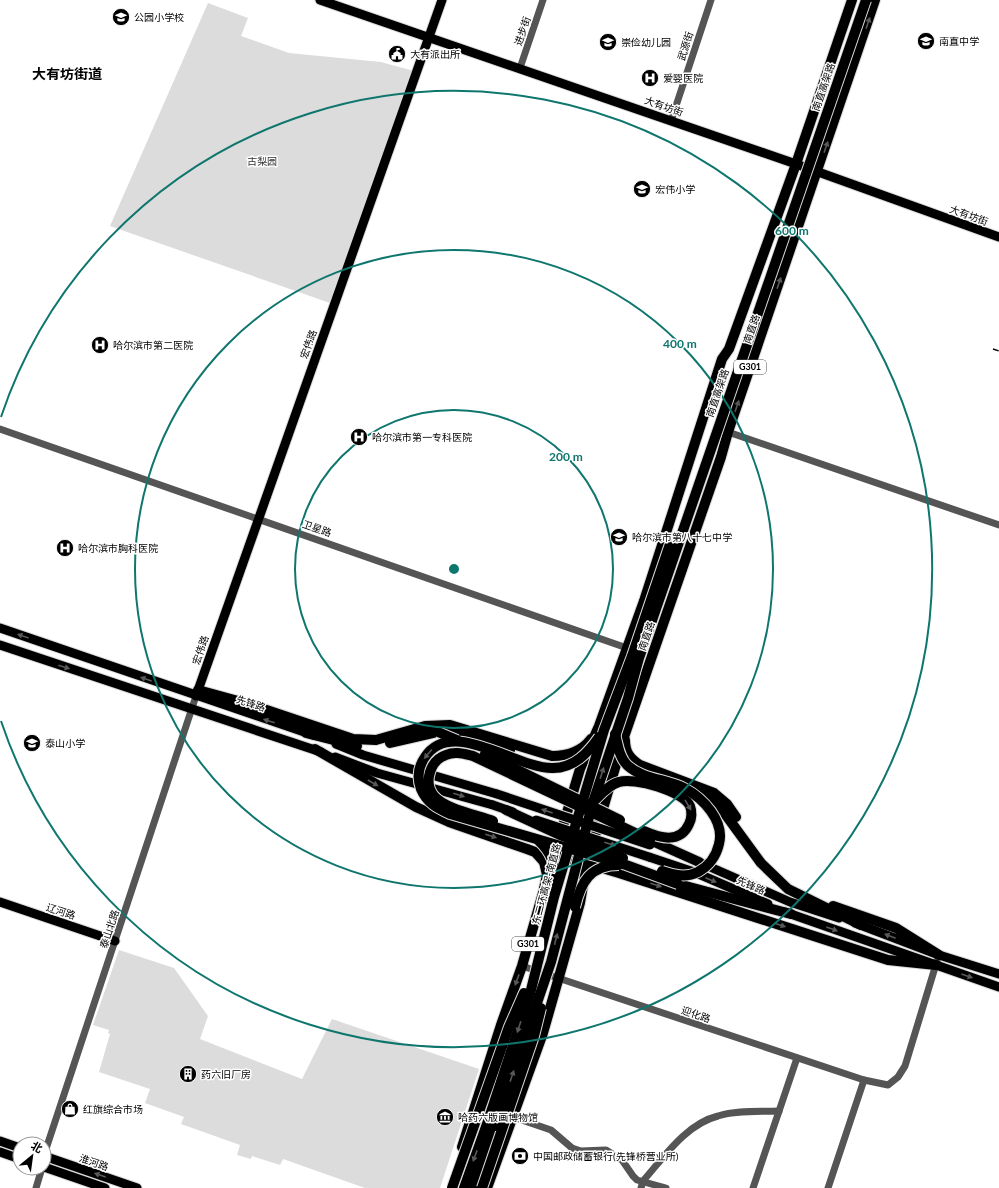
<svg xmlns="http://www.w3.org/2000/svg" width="999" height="1188" font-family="Lato,'Noto Sans SC',sans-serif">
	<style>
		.green { fill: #dcdcdc }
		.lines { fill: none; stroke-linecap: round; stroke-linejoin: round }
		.major-casing { stroke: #dbdbdb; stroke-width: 11 }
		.highway-casing { stroke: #dbdbdb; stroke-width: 12 }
		.minor { stroke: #555; stroke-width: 7 }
		.major { stroke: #000; stroke-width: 9 }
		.highway { stroke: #000; stroke-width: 10 }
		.rail { stroke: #000; stroke-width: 1.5; stroke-dasharray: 6 2 1 2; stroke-linecap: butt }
		.major-bridge-casing { stroke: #dbdbdb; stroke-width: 11; stroke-linecap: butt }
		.highway-bridge-casing { stroke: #dbdbdb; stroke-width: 12; stroke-linecap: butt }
		.major-bridge { stroke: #000; stroke-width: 9 }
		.highway-bridge { stroke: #000; stroke-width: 10 }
		.oneway { fill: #595959 }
		.ring { fill: none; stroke: #0f766e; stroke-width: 2 }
		.labels { text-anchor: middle; stroke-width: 3; stroke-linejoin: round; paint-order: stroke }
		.shield { fill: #fff; stroke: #4c4c4c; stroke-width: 1 }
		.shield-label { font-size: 9px; font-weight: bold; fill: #000 }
		.poi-label { font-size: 10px; fill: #000; stroke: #fff; text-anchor: start }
		.street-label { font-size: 10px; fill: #000; stroke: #fff }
		.park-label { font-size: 10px; fill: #333; stroke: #fff }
		.district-label { font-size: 14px; font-weight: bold; fill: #000; stroke: #fff }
		.centre { fill: #0f766e; stroke: #fff; stroke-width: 2 }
		.ring-label { font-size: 12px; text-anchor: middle; font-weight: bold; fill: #0f766e; stroke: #fff; stroke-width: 3; stroke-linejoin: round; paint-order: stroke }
	</style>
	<rect width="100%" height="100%" fill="#fff"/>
	<g class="green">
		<polygon points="208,3 248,18 241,36 289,53 381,62 414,71 330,303 110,226"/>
		<polygon points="119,950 174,968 208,1016 200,1039 302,1079 332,1019 479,1069 440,1188 365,1188 283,1159 280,1165 252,1156 251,1159 237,1155 240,1145 181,1124 184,1117 145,1103 150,1089 99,1072 110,1034 108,1033 109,1030 93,1025"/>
	</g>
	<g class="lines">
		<defs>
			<g id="major">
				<polyline points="320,0 796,164 999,237"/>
				<polyline points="0,628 313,735"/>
				<polyline points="0,645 321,752"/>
				<polyline points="196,696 442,0"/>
				<polyline points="336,744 363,755 497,794"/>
				<polyline points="335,757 377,773 493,805"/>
				<polyline points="649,857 694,872 768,904"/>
				<polyline points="701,863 790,902 839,918"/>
				<polyline points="0,902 115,941"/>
				<polyline points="785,912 999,987"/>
				<polyline points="855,923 939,955 999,974"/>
				<polyline points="0,1141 20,1148"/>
				<polyline points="0,1152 20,1159"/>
				<polyline points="44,1156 137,1188"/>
				<polyline points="44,1167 105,1188"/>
			</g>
			<g id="highway">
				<path d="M 198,690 L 249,704 L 353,739 L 376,740 L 425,726 L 450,725 L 552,756 C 567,756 581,752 591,739"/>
				<polyline points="306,733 357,746"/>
				<path d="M 625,740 C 625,752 630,759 640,765 L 714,793 L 727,804 L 736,817"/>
				<polyline points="390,743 438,732 455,733 510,750"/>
				<polyline points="315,749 416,807 449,822 527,849 535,852 544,862 547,875 543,893 522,966 501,1025 462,1147"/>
				<polyline points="691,791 711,800 720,807 761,863 788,889 861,925"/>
				<polyline points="650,840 699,862"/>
				<polyline points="558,855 619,873 888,960 936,965"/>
				<polyline points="544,862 554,856 580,769 599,726 644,601 722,359 729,349 796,164 852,0"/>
				<polyline points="678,884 791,914"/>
				<polyline points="833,906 896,928 939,955"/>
				<polyline points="464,1188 487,1124"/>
				<polyline points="474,1188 495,1126"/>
				<polyline points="487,1188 543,1033 580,903 587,863 625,734 721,457 728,432 875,0"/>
			</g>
		</defs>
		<use href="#major" class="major-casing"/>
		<use href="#highway" class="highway-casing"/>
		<g class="minor">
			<polyline points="520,68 543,0"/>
			<polyline points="671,121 711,0"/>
			<polyline points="0,429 627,648"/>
			<polyline points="728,432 999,525"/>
			<polyline points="522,966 864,1080"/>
			<polyline points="513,1117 551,1130 572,1148 581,1151 606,1150 622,1160 633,1176 637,1180 666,1188"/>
			<polyline points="44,1155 196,696"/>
			<polyline points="36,1188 42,1168"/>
			<path d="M 641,1188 L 643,1181 C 664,1157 686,1124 718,1116 C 738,1110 759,1112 779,1111"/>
			<polyline points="753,1188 797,1058"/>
			<polyline points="828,1188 864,1080 888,1085 898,1077 905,1066 937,961"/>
		</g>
		<use href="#major" class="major"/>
		<use href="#highway" class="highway"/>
		<polyline class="rail" points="993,349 999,351"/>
		<defs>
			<g id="major-bridge">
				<polyline points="497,794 650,845"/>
				<polyline points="493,805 513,812"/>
				<polyline points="536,820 649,857"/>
			</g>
			<g id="highway-bridge">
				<polyline points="438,732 457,740"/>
				<path d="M 615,734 C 618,745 619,757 627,765 C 642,779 666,779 684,788 C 703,798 725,821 719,844 C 716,857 709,866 698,872 C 686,878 674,875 662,871"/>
				<path d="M 599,737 C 588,753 574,768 553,768 C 516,769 452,716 425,757 C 418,767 417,778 421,789 C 427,803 437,808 450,814 L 626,865 L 678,884"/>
				<polyline points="485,754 620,820"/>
				<path d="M 595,800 C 602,793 610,784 619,782 C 634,777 683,791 690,806 C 692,811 692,819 689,824 C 680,844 660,838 644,831"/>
				<polyline points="506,810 560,835 623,858"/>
				<path d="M 493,821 C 477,815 445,809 434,796 C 423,783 430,760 446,755 C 455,751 464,754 473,756 L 650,840"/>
				<path d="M 539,841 C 551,852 556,865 555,881"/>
				<path d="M 575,907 C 581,882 590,865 619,865"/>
				<polyline points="487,1124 530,994 554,897 604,730 632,656 670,544"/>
				<polyline points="495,1126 551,962 593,802 628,698 639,658 866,0"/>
				<polyline points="452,1188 509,1027 524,993"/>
				<polyline points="482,1188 534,1036 541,1008"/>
			</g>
		</defs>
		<use href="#major-bridge" class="major-bridge-casing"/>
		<use href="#highway-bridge" class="highway-bridge-casing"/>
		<use href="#major-bridge" class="major-bridge"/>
		<use href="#highway-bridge" class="highway-bridge"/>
	</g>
	<defs><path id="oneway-solid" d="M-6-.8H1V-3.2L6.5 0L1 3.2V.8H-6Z"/></defs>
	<g class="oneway">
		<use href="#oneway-solid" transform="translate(868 23) rotate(-71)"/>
		<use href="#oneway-solid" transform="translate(826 147) rotate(-71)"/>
		<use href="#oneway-solid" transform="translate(779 283) rotate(-71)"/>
		<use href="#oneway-solid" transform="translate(737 406) rotate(-71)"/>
		<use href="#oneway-solid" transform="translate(23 636) rotate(-161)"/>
		<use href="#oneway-solid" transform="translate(64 667) rotate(18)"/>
		<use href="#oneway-solid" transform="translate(146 679) rotate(-161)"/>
		<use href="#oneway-solid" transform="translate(269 721) rotate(-162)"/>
		<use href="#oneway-solid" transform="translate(428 754) rotate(130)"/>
		<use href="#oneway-solid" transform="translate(602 773) rotate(-72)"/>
		<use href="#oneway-solid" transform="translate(373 783) rotate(30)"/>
		<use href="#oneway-solid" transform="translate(459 795) rotate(17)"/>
		<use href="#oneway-solid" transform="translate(688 805) rotate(60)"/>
		<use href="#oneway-solid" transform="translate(547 811) rotate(-161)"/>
		<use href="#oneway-solid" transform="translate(491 836) rotate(18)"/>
		<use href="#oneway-solid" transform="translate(610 844) rotate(18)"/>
		<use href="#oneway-solid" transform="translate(711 880) rotate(23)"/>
		<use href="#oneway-solid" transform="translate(656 885) rotate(18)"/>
		<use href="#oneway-solid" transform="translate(780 925) rotate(18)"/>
		<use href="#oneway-solid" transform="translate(832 929) rotate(20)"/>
		<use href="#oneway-solid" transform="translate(890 936) rotate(-159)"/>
		<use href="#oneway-solid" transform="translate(556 939) rotate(-76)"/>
		<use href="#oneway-solid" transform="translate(967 976) rotate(19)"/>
		<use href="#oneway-solid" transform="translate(517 980) rotate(110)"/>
		<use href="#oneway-solid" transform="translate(519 1027) rotate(108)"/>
		<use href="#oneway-solid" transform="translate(512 1076) rotate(-71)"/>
		<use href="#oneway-solid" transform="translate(475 1156) rotate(110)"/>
		<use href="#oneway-solid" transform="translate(100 1175) rotate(-161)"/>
	</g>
	<g class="ring">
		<circle cx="454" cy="569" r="159"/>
		<circle cx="454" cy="569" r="319"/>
		<path d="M1 417A478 478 0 1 1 1 721"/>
	</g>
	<defs>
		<symbol id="school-disc" viewBox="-11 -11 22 22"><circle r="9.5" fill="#000" stroke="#fff"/><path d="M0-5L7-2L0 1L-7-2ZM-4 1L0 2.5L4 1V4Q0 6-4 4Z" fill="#fff"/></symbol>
		<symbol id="civic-disc" viewBox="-11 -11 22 22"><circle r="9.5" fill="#000" stroke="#fff"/><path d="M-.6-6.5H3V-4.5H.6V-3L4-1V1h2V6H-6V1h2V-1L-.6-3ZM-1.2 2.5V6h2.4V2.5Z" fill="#fff"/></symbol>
		<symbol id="hospital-disc" viewBox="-11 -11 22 22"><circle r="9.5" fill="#000" stroke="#fff"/><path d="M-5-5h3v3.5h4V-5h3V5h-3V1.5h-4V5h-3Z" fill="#fff"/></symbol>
		<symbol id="building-disc" viewBox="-11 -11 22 22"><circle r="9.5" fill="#000" stroke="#fff"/><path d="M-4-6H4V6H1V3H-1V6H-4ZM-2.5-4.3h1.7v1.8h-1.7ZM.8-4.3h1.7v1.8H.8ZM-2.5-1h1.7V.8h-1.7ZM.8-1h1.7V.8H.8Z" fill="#fff"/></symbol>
		<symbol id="shop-disc" viewBox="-11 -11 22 22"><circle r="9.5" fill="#000" stroke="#fff"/><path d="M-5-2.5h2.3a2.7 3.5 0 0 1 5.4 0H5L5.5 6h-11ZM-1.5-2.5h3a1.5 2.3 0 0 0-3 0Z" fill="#fff"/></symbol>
		<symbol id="museum-disc" viewBox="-11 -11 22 22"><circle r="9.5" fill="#000" stroke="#fff"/><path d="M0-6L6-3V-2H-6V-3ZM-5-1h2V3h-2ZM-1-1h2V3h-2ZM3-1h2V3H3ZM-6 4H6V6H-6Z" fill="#fff"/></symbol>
		<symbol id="bank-disc" viewBox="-11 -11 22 22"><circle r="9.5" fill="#000" stroke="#fff"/><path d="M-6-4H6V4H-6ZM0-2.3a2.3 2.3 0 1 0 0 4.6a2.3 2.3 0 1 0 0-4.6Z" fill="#fff"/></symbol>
	</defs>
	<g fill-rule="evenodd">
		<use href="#school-disc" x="111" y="7" width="20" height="20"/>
		<use href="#school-disc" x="916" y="31" width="20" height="20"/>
		<use href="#school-disc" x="598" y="32" width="20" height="20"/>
		<use href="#civic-disc" x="387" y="44" width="20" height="20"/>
		<use href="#hospital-disc" x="640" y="68" width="20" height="20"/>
		<use href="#school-disc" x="632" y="179" width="20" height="20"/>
		<use href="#hospital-disc" x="90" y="335" width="20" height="20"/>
		<use href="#hospital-disc" x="349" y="427" width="20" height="20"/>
		<use href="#school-disc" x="609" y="527" width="20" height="20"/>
		<use href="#hospital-disc" x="55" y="538" width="20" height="20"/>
		<use href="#school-disc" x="22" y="733" width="20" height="20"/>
		<use href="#building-disc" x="178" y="1064" width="20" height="20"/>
		<use href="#shop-disc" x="60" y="1099" width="20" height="20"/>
		<use href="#museum-disc" x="435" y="1107" width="20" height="20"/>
		<use href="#bank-disc" x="510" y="1146" width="20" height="20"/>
	</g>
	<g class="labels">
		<g class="shield">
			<rect x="734" y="360" width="32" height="14" rx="3"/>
			<rect x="512" y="937" width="32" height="14" rx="3"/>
		</g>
		<g class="shield-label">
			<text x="750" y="370">G301</text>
			<text x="528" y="947">G301</text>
		</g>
		<g class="poi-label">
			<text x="134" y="21">公园小学校</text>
			<text x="939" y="45">南直中学</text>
			<text x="621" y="46">崇俭幼儿园</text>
			<text x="410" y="58">大有派出所</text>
			<text x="663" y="82">爱婴医院</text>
			<text x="655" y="193">宏伟小学</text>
			<text x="113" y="349">哈尔滨市第二医院</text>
			<text x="372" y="441">哈尔滨市第一专科医院</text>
			<text x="632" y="541">哈尔滨市第八十七中学</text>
			<text x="78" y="552">哈尔滨市胸科医院</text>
			<text x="45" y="747">泰山小学</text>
			<text x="201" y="1078">药六旧厂房</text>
			<text x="83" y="1113">红旗综合市场</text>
			<text x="458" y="1121">哈药六版画博物馆</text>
			<text x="533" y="1160">中国邮政储蓄银行(先锋桥营业所)</text>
		</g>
		<g class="street-label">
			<text transform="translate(522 31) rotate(-71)" y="4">进步街</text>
			<text transform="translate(685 46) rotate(-72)" y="4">武源街</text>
			<text transform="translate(823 87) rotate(-71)" y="4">南直高架路</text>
			<text transform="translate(664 106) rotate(19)" y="4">大有坊街</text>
			<text transform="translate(969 215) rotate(20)" y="4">大有坊街</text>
			<text transform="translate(751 329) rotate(-71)" y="4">南直路</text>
			<text transform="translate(308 344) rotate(-70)" y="4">宏伟路</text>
			<text transform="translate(717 393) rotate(-71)" y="4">南直高架路</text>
			<text transform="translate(317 528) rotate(19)" y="4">卫星路</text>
			<text transform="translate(646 636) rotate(-71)" y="4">南直路</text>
			<text transform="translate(200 650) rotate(-71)" y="4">宏伟路</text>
			<text transform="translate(251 703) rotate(18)" y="4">先锋路</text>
			<text transform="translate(546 884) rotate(-75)" y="4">东二环高架-南直路</text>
			<text transform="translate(751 885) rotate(23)" y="4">先锋路</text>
			<text transform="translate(61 911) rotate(18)" y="4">辽河路</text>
			<text transform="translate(109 929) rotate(-72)" y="4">泰山北路</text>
			<text transform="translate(696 1014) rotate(19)" y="4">迎化路</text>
			<text transform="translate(94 1162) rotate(19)" y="4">淮河路</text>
		</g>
		<g class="park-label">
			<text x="262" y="165">古梨园</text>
		</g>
		<g class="district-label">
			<text x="67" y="79">大有坊街道</text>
		</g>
	</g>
	<circle cx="454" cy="569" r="6" class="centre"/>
	<g class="ring-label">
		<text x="792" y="235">600 m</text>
		<text x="680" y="348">400 m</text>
		<text x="566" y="461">200 m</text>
	</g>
	<g transform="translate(32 1156) rotate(29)"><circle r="19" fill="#ffffff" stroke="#999999"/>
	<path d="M0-3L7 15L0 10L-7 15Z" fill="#000000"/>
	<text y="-6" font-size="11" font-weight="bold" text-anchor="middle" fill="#000000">北</text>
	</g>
</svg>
